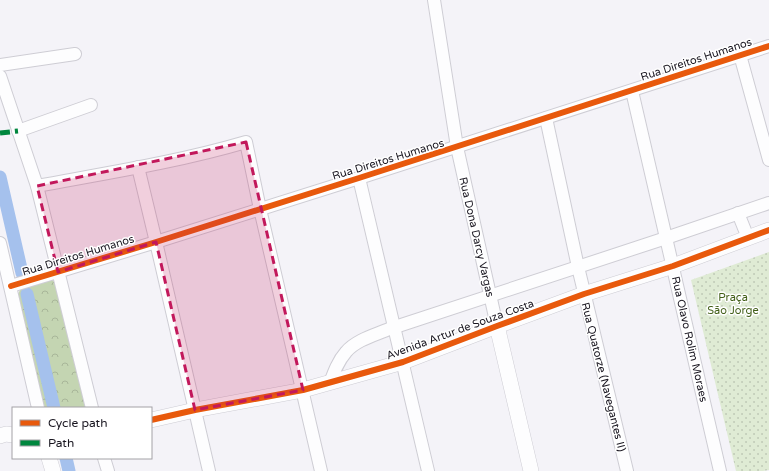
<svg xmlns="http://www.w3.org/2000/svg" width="769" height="471" font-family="'Varela Round',sans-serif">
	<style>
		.forest { fill: url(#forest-crowns) }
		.park { fill: url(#park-dots) }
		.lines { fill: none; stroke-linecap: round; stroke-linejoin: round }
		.canal { stroke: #a5c1ed; stroke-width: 13 }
		.minor-casing { stroke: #cecdd4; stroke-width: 14 }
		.tertiary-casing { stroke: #cecdd4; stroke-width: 16 }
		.minor { stroke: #fdfdfe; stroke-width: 12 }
		.tertiary { stroke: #fdfdfe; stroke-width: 15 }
		.quiet { stroke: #00873e; stroke-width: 5; stroke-dasharray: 10 5; stroke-linecap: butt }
		.cycleway-casing { stroke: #fff; stroke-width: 8 }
		.cycleway { stroke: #e8590c; stroke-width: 6 }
		.marked { fill: #c2185b; fill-opacity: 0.2; stroke: #c2185b; stroke-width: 3; stroke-dasharray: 8 5; stroke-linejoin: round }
		.labels { text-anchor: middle; stroke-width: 3; stroke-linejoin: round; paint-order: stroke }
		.street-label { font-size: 11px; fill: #191620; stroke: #fff }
		.park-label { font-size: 11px; fill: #425f18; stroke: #fff }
	</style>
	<defs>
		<pattern id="forest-crowns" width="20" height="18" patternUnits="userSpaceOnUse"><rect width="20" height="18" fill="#c4d5b2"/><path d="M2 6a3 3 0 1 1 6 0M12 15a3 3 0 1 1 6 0" fill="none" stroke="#a8b699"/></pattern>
		<pattern id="park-dots" width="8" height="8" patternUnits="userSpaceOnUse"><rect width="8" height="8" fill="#dfebd4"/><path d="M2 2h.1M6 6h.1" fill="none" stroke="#bfc9b6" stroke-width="1.8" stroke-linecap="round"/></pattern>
	</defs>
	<rect width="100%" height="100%" fill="#f4f3f8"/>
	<polygon class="forest" points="52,280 55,282 86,408 44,408 18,294 21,288"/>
	<polygon class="park" points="769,252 769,470 763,471 736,471 691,280"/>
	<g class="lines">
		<g class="canal">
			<polyline points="0,177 22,273"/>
			<polyline points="27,294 54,408"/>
			<polyline points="66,458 69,471"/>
		</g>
		<defs>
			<g id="minor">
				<polyline points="434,0 457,147 497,326"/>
				<polyline points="740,55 769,160"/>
				<polyline points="0,65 75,54"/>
				<polyline points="0,76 37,186 92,408"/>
				<polyline points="632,91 720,471"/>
				<polyline points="546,118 578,267 627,471"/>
				<polyline points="18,131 91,105"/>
				<polyline points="138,167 156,242 209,471"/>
				<polyline points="359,178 428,471"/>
				<path d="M 37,186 C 107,173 178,162 246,142 L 260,209 L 321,471"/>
				<polyline points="738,213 748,238"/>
				<polyline points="0,243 38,408"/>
				<polyline points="11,286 156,242 359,178 769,46"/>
				<path d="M 330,383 C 334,372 338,361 346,352 C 356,340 375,335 389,329 L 666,238 L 769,203"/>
				<polyline points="104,458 108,471"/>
			</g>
			<g id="tertiary">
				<polyline points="497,326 531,471"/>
				<polyline points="151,420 195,410 303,390 403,362 497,326 584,294 673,266 769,230"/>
				<polyline points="0,436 6,434 13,435"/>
				<polyline points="49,458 53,471"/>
			</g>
		</defs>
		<use href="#minor" class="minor-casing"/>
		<use href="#tertiary" class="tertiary-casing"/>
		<use href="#minor" class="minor"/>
		<use href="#tertiary" class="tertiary"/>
		<polyline class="quiet" points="0,133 18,131"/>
		<defs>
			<g id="cycleway">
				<polyline points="11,286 156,242 359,178 769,46"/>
				<polyline points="151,420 195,410 303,390 403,362 497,326 584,294 673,266 769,230"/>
			</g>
		</defs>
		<use href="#cycleway" class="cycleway-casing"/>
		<use href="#cycleway" class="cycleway"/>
	</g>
	<path class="marked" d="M 246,142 L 303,390 L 195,410 L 156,242 L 58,272 L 37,186 Z"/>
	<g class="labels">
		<g class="street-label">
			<text transform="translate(696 59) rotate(-18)" y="4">Rua Direitos Humanos</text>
			<text transform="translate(388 159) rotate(-17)" y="4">Rua Direitos Humanos</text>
			<text transform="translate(477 237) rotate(77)" y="4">Rua Dona Darcy Vargas</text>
			<text transform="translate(78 255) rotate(-17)" y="4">Rua Direitos Humanos</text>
			<text transform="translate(460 329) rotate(-20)" y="4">Avenida Artur de Souza Costa</text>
			<text transform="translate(690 339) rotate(77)" y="4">Rua Olavo Rolim Moraes</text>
			<text transform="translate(604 377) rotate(76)" y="4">Rua Quatorze (Navegantes II)</text>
		</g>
		<g class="park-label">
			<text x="733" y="301">Praça<tspan x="733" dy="13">São Jorge</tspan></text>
		</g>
	</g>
	<rect x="12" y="407" width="140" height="52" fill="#ffffff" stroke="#a3a2a6"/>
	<rect x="20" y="420" width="20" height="6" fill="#e8590c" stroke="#a3a2a6"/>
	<text x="48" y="427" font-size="12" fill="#191620">Cycle path</text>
	<rect x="20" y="440" width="20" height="6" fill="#00873e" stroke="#a3a2a6"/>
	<text x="48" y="447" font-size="12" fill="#191620">Path</text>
</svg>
